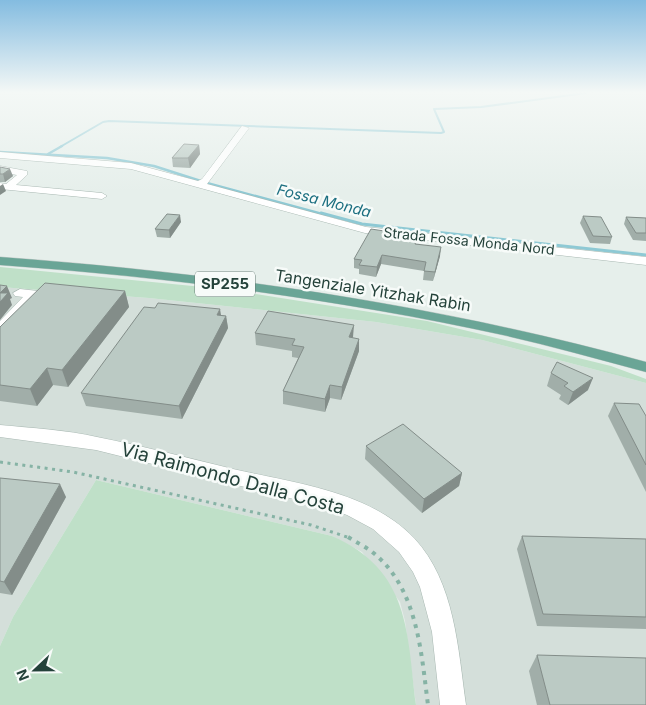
<svg xmlns="http://www.w3.org/2000/svg" width="646" height="705" font-family="Inter,sans-serif">
	<style>
		.built { fill: #d4dfda }
		.green { fill: #bfe0c8 }
		.lines { fill: none; stroke-linecap: round; stroke-linejoin: round }
		.stream-far2 { stroke: #8ec9d4; stroke-width: 2 }
		.stream-far1 { stroke: #8ec9d4; stroke-width: 2.5 }
		.stream { stroke: #8ec9d4; stroke-width: 3 }
		.minor-casing { stroke: #a8b8b2; stroke-width: 1 }
		.major-casing { stroke: #c2cac8; stroke-width: 1 }
		.path-far1 { stroke: #86b3a5; stroke-width: 3; stroke-dasharray: 3 4.5; stroke-linecap: butt }
		.path { stroke: #86b3a5; stroke-width: 4; stroke-dasharray: 4 5.5; stroke-linecap: butt }
		.minor { fill: #fff; fill-rule: evenodd }
		.major { fill: #6aa596; fill-rule: evenodd }
		.wall { fill: #a1aea9 }
		.shaded-wall { fill: #838d89 }
		.building { fill: #bbcac4; stroke: #838d89 }
		.labels { text-anchor: middle; stroke-width: 5; stroke-linejoin: round; paint-order: stroke }
		.far-street-label { font-size: 14px; fill: #24423a; stroke: #f7fbf9 }
		.far-water-label { font-size: 15px; font-style: italic; fill: #1c6f80; stroke: #f7fbf9 }
		.shield { fill: #f7fbf9; stroke: #637a73; stroke-width: 1 }
		.shield-label { font-size: 15px; font-weight: bold; fill: #24423a }
		.street-label { font-size: 16px; fill: #24423a; stroke: #f7fbf9 }
		.near-street-label { font-size: 19px; fill: #24423a; stroke: #f7fbf9 }
	</style>
	<rect width="100%" height="100%" fill="#e6efeb"/>
	<polygon class="built" points="0,287 149,298 376,322 482,340 646,383 646,705 416,705 405,621 400,602 362,552 332,536 96,480 13,617 0,646"/>
	<g class="green">
		<polygon points="0,267 223,289 427,321 611,366 646,379 646,383 482,340 376,322 149,298 0,287"/>
		<path d="M 96,480 L 332,536 C 410,570 407,632 416,705 L 0,705 L 0,646 L 13,617 Z"/>
	</g>
	<g class="lines">
		<polyline class="stream-far2" points="60,147 103,122 109,121 441,133 444,132 434,109 481,107 586,93"/>
		<g class="stream-far1">
			<polyline points="0,152 107,158 154,166 207,183 326,215"/>
			<polyline points="48,154 62,146"/>
		</g>
		<polyline class="stream" points="321,213 362,224 646,255"/>
		<defs>
			<g id="minor">
				<polygon points="242,126 249,128 207,184 366,227 646,257 646,265 365,233 131,169 0,158 0,152 131,163 198,181 202,179"/>
				<polygon points="0,166 27,171 27,175 16,185 102,193 107,196 102,199 0,189 0,183 6,184 17,175 0,172"/>
				<polygon points="20,289 38,291 40,294 5,332 0,333 0,321 23,297 15,296 13,293"/>
				<path d="M 0,425 C 32,428 66,430 97,437 C 143,446 188,458 233,469 C 294,483 369,491 414,538 C 455,582 458,649 466,705 L 440,705 L 432,632 L 420,587 L 413,572 L 399,552 L 373,529 L 347,515 L 318,505 L 96,450 L 0,437 Z"/>
			</g>
			<path id="major" d="M 0,257 C 218,273 435,304 646,362 L 646,372 C 598,359 551,346 503,335 C 338,299 168,277 0,265 Z"/>
		</defs>
		<use href="#minor" class="minor-casing"/>
		<use href="#major" class="major-casing"/>
		<polyline class="path-far1" points="0,462 73,472 311,525 350,538"/>
		<path class="path" d="M 348,537 C 356,542 364,546 371,551 C 418,587 421,652 428,705"/>
		<use href="#minor" class="minor"/>
		<use href="#major" class="major"/>
	</g>
	<g class="wall">
		<polygon points="199,145 200,154 190,168 173,167 172,158"/>
		<polygon points="0,167 13,176 5,182 0,182"/>
		<polygon points="583,216 612,237 610,244 590,243 580,223"/>
		<polygon points="626,217 646,218 646,241 633,240 624,224"/>
		<polygon points="181,222 170,238 157,237 155,229"/>
		<polygon points="417,244 440,256 433,281 423,280 424,271 381,264 376,277 359,274 359,269 354,268 354,259"/>
		<polygon points="125,291 129,307 68,387 53,385 37,406 0,401 0,327"/>
		<polygon points="221,315 226,316 228,328 182,419 86,406 81,393"/>
		<polygon points="255,333 353,338 359,351 341,400 330,398 325,412 283,404 283,391 298,358 292,357 292,351 256,345"/>
		<polygon points="551,373 588,390 568,405 559,399 561,395 547,386"/>
		<polygon points="614,403 646,416 646,492 608,416"/>
		<polygon points="366,446 462,473 459,486 422,513 365,459"/>
		<polygon points="0,478 66,497 12,595 0,593"/>
		<polygon points="522,536 646,539 646,629 537,626 517,549"/>
		<polygon points="537,655 646,705 537,705 529,671"/>
	</g>
	<g class="shaded-wall">
		<polygon points="199,145 200,154 190,168 188,158"/>
		<polygon points="10,169 13,176 5,182 3,174"/>
		<polygon points="3,184 6,191 0,195 0,186"/>
		<polygon points="180,215 181,222 170,238 169,230"/>
		<polygon points="441,247 440,256 433,281 435,272"/>
		<polygon points="382,255 381,264 376,277 377,267"/>
		<polygon points="7,286 12,298 10,299 12,305 0,320 0,293"/>
		<polygon points="125,291 129,307 68,387 62,370"/>
		<polygon points="220,309 222,321 217,315"/>
		<polygon points="226,316 228,328 182,419 179,406"/>
		<polygon points="354,325 353,337 348,350 349,337"/>
		<polygon points="359,339 359,351 341,400 342,387"/>
		<polygon points="47,368 53,385 37,406 30,389"/>
		<polygon points="593,378 588,390 568,405 573,392"/>
		<polygon points="330,385 330,398 325,412 325,399"/>
		<polygon points="462,473 459,486 422,513 424,499"/>
		<polygon points="60,484 66,497 12,595 4,582"/>
	</g>
	<g class="building">
		<polygon points="184,144 199,145 188,158 172,158"/>
		<polygon points="0,167 10,169 3,174 0,174"/>
		<polygon points="167,214 180,215 169,230 155,229"/>
		<polygon points="583,216 601,217 612,237 593,236"/>
		<polygon points="626,217 646,218 646,233 636,233"/>
		<polygon points="371,229 418,236 415,244 441,247 435,272 424,271 426,262 382,255 377,267 359,265 362,260 354,259"/>
		<polygon points="45,283 125,291 62,370 47,368 30,389 0,385 0,327"/>
		<polygon points="0,285 7,286 0,293"/>
		<polygon points="0,293 8,293 0,302"/>
		<polygon points="158,303 220,309 217,315 226,316 179,406 81,393 144,307 155,308"/>
		<polygon points="268,311 354,325 349,337 359,339 342,387 330,385 325,399 283,391 304,347 292,345 295,339 255,333"/>
		<polygon points="557,362 593,378 573,392 564,386 568,383 551,373"/>
		<polygon points="614,403 639,404 646,416 646,465"/>
		<polygon points="403,424 462,473 424,499 366,446"/>
		<polygon points="0,478 60,484 4,582 0,581"/>
		<polygon points="522,536 646,539 646,617 543,614"/>
		<polygon points="537,655 646,658 646,705 550,705"/>
	</g>
	<linearGradient id="sky" x2="0" y2="1"><stop stop-color="#84bce0"/><stop offset="0.48" stop-color="#f4f8f6"/><stop offset="1" stop-color="#f4f8f6" stop-opacity="0"/></linearGradient>
	<rect width="646" height="192" fill="url(#sky)"/>
	<g class="labels">
		<g class="far-street-label">
			<text transform="translate(469 241) rotate(6)" y="5">Strada Fossa Monda Nord</text>
		</g>
		<g class="far-water-label">
			<text transform="translate(324 201) rotate(14)" y="5">Fossa Monda</text>
		</g>
		<rect class="shield" x="195" y="271.5" width="60" height="25" rx="4"/>
		<g class="shield-label">
			<text x="225" y="289">SP255</text>
		</g>
		<g class="street-label">
			<text transform="translate(373 290) rotate(9)" y="6">Tangenziale Yitzhak Rabin</text>
		</g>
		<g class="near-street-label">
			<text transform="translate(233 478) rotate(15)" y="7">Via Raimondo Dalla Costa</text>
		</g>
	</g>
	<g transform="translate(35 670) rotate(248)" stroke="#f7fbf9" stroke-width="4" paint-order="stroke">
	<path d="M0-4L9 19L0 12L-9 19Z" fill="#24423a"/>
	<text y="-8" font-size="14" font-weight="bold" text-anchor="middle" fill="#24423a">N</text>
	</g>
</svg>
